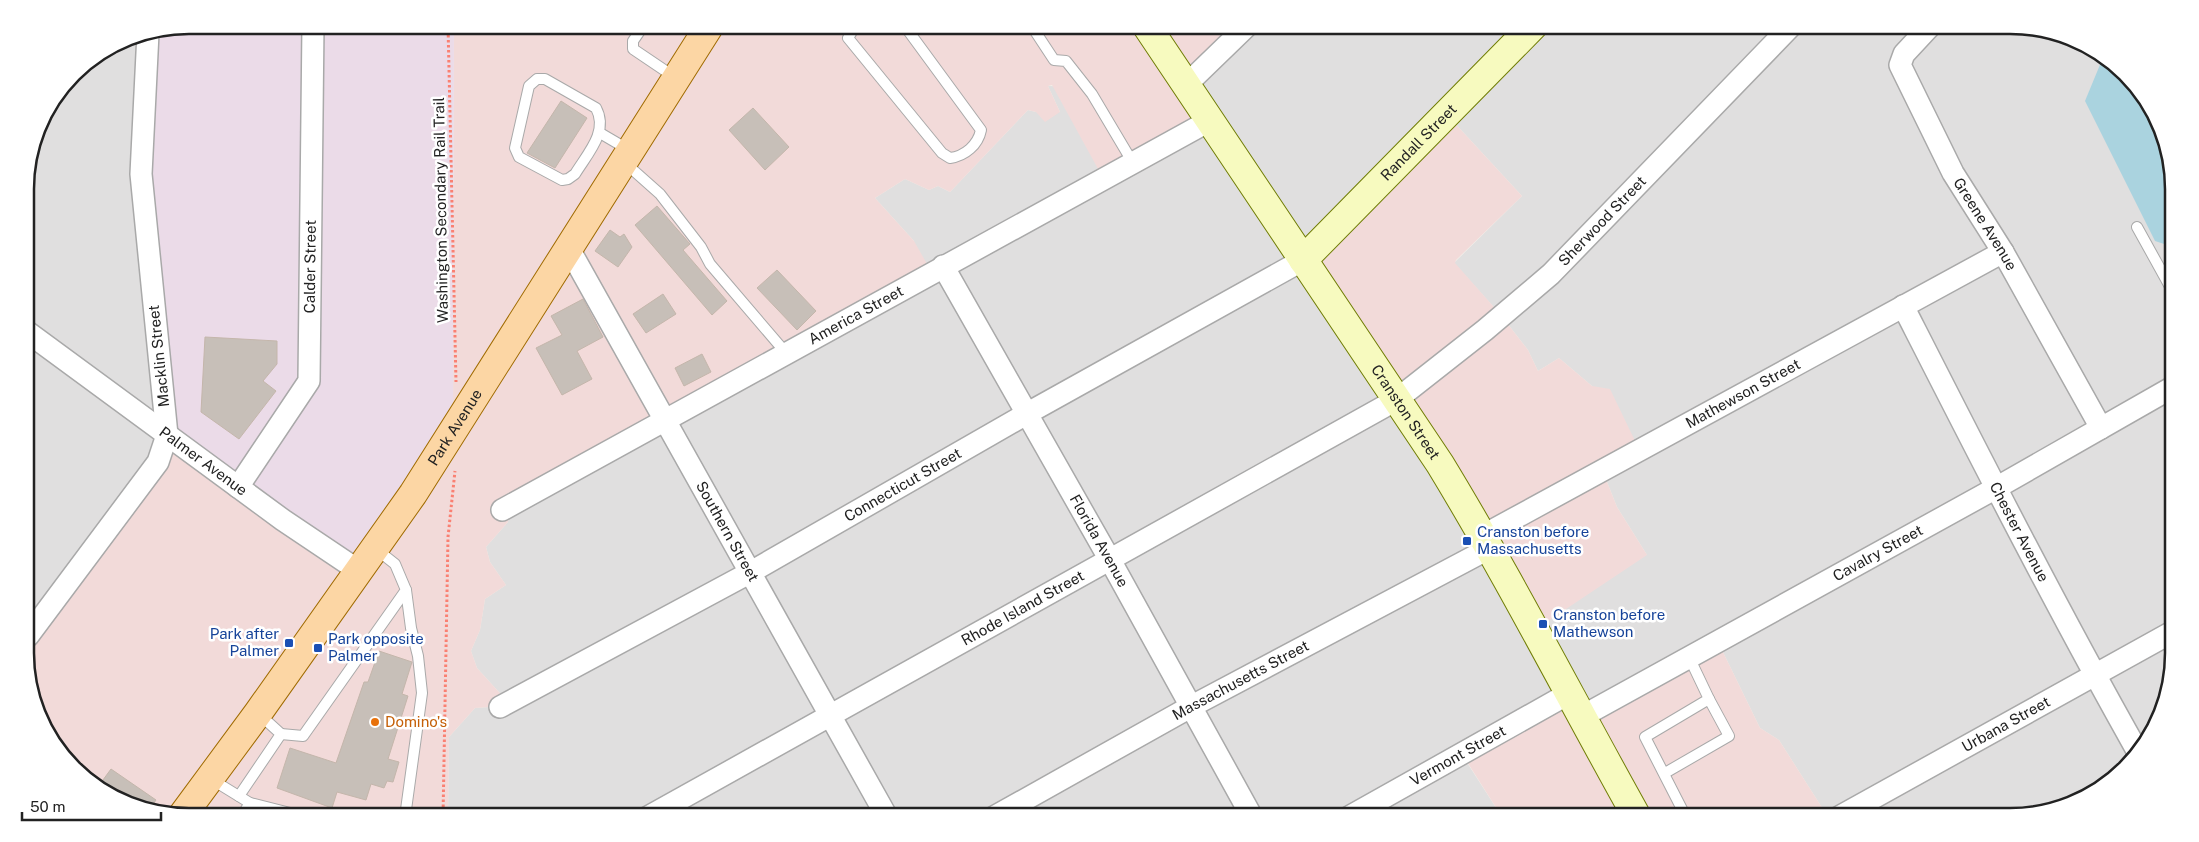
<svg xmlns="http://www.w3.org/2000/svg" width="2199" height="842" font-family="'Public Sans',sans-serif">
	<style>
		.residential { fill: #e0dfdf; fill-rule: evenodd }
		.commercial { fill: #f2dad9 }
		.industrial { fill: #ebdbe8 }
		.water { fill: #aad3df }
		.building { fill: #c7bfb8; stroke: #c4b6ab }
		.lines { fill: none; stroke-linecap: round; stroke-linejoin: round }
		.lane-casing { stroke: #a9a9a9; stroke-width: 12 }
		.street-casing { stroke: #a9a9a9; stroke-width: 24 }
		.secondary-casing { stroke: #707d05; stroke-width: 30 }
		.primary-casing { stroke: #a06b00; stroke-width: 30 }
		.path { stroke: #fa8072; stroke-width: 3; stroke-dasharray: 2.5 2.5; stroke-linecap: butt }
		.lane { stroke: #fff; stroke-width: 10 }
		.street { stroke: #fff; stroke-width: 21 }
		.secondary { stroke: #f7fabf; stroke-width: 28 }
		.primary { stroke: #fcd6a4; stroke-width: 28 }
		.transit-dot { fill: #1a4fb4; stroke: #fff; stroke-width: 2 }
		.food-dot { fill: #e8710a; stroke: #fff; stroke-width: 2 }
		.labels { text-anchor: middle; stroke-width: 5; stroke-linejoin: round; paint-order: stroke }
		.street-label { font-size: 15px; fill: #222; stroke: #fff }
		.transit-label { font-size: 15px; fill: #164399; stroke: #fff; text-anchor: start }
		.food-label { font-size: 15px; fill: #c56008; stroke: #fff; text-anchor: start }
		.rim { fill: none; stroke: #222; stroke-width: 2.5 }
	</style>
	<rect width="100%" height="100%" fill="#f2efe9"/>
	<g class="residential">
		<path d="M 1248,25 L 2010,25 L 2063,34 L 2102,53 L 2110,61 L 2173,215 L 2174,653 L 2165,706 L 2140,753 L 2110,783 L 2063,808 L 2021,817 L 1828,817 L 1779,740 L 1760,728 L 1720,646 L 1464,758 L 1502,817 L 448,817 L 449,737 L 475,708 L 503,706 L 508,702 L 477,668 L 471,651 L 480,630 L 485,599 L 506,585 L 490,562 L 486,547 L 508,522 L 510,507 L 914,241 L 875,198 L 905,179 L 929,190 L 938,186 L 950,192 L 1028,110 L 1036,112 L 1060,112 L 1048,86 L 1189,89 ZM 1450,118 L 1522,196 L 1454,263 L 1500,314 L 1528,350 L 1538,371 L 1559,358 L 1592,386 L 1601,467 L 1617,507 L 1647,555 L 1306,262 Z"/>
		<polygon points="149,33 165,432 28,640 25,178 42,117 81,66 126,37"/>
	</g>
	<g class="commercial">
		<polygon points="454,25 1248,25 1190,85 1207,119 1103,178 1052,85 1048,86 1060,112 1045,122 1036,112 1028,110 950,192 938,186 929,190 905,179 875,198 914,241 931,271 510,507 508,522 486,547 490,562 506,585 485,599 480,630 471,651 477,668 508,702 503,706 475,708 449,737 448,817 189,817 136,808 65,761 28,685 28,640 168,440 453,426"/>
		<polygon points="1450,118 1522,196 1456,260 1455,263 1500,314 1528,350 1538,371 1559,358 1592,386 1610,389 1637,445 1601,467 1617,507 1647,555 1533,631 1307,267"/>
		<polygon points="1720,646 1760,728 1779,740 1828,817 1502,817 1464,757 1566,697 1581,715"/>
	</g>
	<polygon class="industrial" points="189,25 454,25 453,427 358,563 178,443 142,183 149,33"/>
	<polygon class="water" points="2104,55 2140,89 2173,167 2173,247 2155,241 2085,101"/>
	<g class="building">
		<polygon points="561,101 587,118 555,168 527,153"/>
		<polygon points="753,108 789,147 765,170 729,130"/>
		<polygon points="657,206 690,244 683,250 727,301 712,315 635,225"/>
		<polygon points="610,230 620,237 624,234 632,247 618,267 595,251"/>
		<polygon points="777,270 816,311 797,330 757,288"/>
		<polygon points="663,294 676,314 646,333 633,314"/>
		<polygon points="583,299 603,337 577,351 592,379 562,395 536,348 562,335 551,316"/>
		<polygon points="205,337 277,341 277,364 263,381 276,391 239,439 201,412"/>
		<polygon points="702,354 711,372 684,386 675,368"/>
		<polygon points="379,651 412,662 402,694 408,696 388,759 399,762 393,782 387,781 384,788 371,784 366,800 337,792 332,808 277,788 290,748 336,763 364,682 368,682"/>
		<polygon points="111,769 156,800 149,810 136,808 100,784"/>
	</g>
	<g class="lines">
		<defs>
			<g id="lane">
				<polyline points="644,25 633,41 633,49 676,78"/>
				<path d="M 856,25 L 848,38 L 942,153 L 950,158 C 965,156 978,145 981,130 L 904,25"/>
				<polyline points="1031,25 1054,60 1066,61 1092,94 1133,163"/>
				<path d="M 537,79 L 545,79 L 596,108 C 609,132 587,154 575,174 L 568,179 L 562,180 L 519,157 L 515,148 L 529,86 Z"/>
				<polyline points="600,133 629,150"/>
				<polyline points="624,162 660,194 701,247 710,264 786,353"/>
				<polyline points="2137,227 2173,292"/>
				<polyline points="281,734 303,736 406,590 395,564 376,549"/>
				<polyline points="1665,773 1729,736 1709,699"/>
				<polyline points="211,779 250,803 306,817"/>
				<polyline points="239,796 281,734 259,714"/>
				<polyline points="241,817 250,803"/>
				<polyline points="405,817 422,693 418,656 411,628 406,590"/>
				<polyline points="1686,817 1645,737 1709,699 1689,657"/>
			</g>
			<g id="street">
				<path id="s1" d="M 1931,25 L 1904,54 L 1900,65 L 1953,173 L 2003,252 L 2101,428"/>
				<polyline points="1186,85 1248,25"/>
				<path id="s2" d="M 568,247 L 887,817"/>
				<path id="s3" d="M 943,266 L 1110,560 L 1252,817"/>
				<path id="s4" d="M 1903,306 C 1980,457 2056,607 2139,754"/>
				<path id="s5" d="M 26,331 L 283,520 L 359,571"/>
				<path id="s6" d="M 238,487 L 309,381 L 313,25"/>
				<path id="s7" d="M 502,510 L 1209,121"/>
				<path id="s8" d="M 1484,535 L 2003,252"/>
				<polyline points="28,636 158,462 167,435 141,174 148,33"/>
				<path id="s9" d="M 500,707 L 751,572 L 1028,413 L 1303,260"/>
				<path id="s10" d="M 1581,717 L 1996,488 L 2173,387"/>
				<path id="s11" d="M 648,817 L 1396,400 L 1485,330 L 1551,274 L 1792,25"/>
				<path id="s12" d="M 994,817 L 1192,706 L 1490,548"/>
				<path id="s13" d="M 1349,817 L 1568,694"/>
				<path id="s14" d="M 1839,817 L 2174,631"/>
			</g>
			<g id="secondary">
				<path id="s15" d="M 1146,25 L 1440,464 C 1510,579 1571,699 1637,817"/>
				<path id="s16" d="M 1303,260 L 1534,25"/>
			</g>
			<g id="primary">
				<path id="s17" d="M 182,816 L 258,713 L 413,494 L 710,25"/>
			</g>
		</defs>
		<use href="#lane" class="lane-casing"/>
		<use href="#street" class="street-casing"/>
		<use href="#secondary" class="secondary-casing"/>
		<use href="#primary" class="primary-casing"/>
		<g class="path">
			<polyline points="448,25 456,382"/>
			<polyline points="443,817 448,537 455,471"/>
		</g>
		<use href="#lane" class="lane"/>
		<use href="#street" class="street"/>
		<use href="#secondary" class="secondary"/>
		<use href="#primary" class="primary"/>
	</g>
	<g class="transit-dot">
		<rect x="1462" y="536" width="10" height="10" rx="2.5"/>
		<rect x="1538" y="619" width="10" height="10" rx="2.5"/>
		<rect x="284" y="638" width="10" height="10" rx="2.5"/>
		<rect x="313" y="643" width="10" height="10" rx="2.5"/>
	</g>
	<circle class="food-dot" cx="375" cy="722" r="5"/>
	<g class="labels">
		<g class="street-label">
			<text dy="5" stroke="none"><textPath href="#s16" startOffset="165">Randall Street</textPath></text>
			<text transform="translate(441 210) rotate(-91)" y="5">Washington Secondary Rail Trail</text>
			<text dy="5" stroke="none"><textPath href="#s11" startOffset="1130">Sherwood Street</textPath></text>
			<text dy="5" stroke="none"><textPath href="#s1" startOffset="232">Greene Avenue</textPath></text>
			<text dy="5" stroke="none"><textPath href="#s6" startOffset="242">Calder Street</textPath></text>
			<text dy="5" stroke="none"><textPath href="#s7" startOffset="404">America Street</textPath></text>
			<text transform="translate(159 356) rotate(-96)" y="5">Macklin Street</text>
			<text dy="5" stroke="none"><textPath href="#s8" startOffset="295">Mathewson Street</textPath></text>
			<text dy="5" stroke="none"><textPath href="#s15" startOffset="466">Cranston Street</textPath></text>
			<text dy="5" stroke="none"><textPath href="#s17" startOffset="475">Park Avenue</textPath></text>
			<text dy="5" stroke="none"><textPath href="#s5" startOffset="220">Palmer Avenue</textPath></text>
			<text dy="5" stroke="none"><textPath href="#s9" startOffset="460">Connecticut Street</textPath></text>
			<text dy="5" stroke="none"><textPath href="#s4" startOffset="254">Chester Avenue</textPath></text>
			<text dy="5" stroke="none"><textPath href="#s2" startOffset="326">Southern Street</textPath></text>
			<text dy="5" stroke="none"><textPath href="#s3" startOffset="316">Florida Avenue</textPath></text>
			<text dy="5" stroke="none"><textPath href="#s10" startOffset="339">Cavalry Street</textPath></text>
			<text dy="5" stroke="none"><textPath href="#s11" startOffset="429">Rhode Island Street</textPath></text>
			<text dy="5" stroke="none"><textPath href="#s12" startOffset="282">Massachusetts Street</textPath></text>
			<text dy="5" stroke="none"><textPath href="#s14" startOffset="191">Urbana Street</textPath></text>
			<text dy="5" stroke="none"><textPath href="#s13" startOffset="125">Vermont Street</textPath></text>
		</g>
		<g class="transit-label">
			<text x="1477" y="537">Cranston before<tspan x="1477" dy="17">Massachusetts</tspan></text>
			<text x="1553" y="620">Cranston before<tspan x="1553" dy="17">Mathewson</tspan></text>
			<text x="279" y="639" text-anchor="end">Park after<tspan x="279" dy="17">Palmer</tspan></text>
			<text x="328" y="644">Park opposite<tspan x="328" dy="17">Palmer</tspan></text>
		</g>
		<g class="food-label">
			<text x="385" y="727">Domino's</text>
		</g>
	</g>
	<path d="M0 0H2199V842H0ZM189 34H2010A155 155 0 0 1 2165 189V653A155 155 0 0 1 2010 808H189A155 155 0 0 1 34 653V189A155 155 0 0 1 189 34Z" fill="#fff" fill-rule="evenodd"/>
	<path class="rim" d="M189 34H2010A155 155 0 0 1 2165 189V653A155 155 0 0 1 2010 808H189A155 155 0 0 1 34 653V189A155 155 0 0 1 189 34Z"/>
	<path d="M22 812v8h139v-8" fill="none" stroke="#222222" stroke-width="2.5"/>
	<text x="30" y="812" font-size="15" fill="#222222" stroke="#ffffff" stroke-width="4" paint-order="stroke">50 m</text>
</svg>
